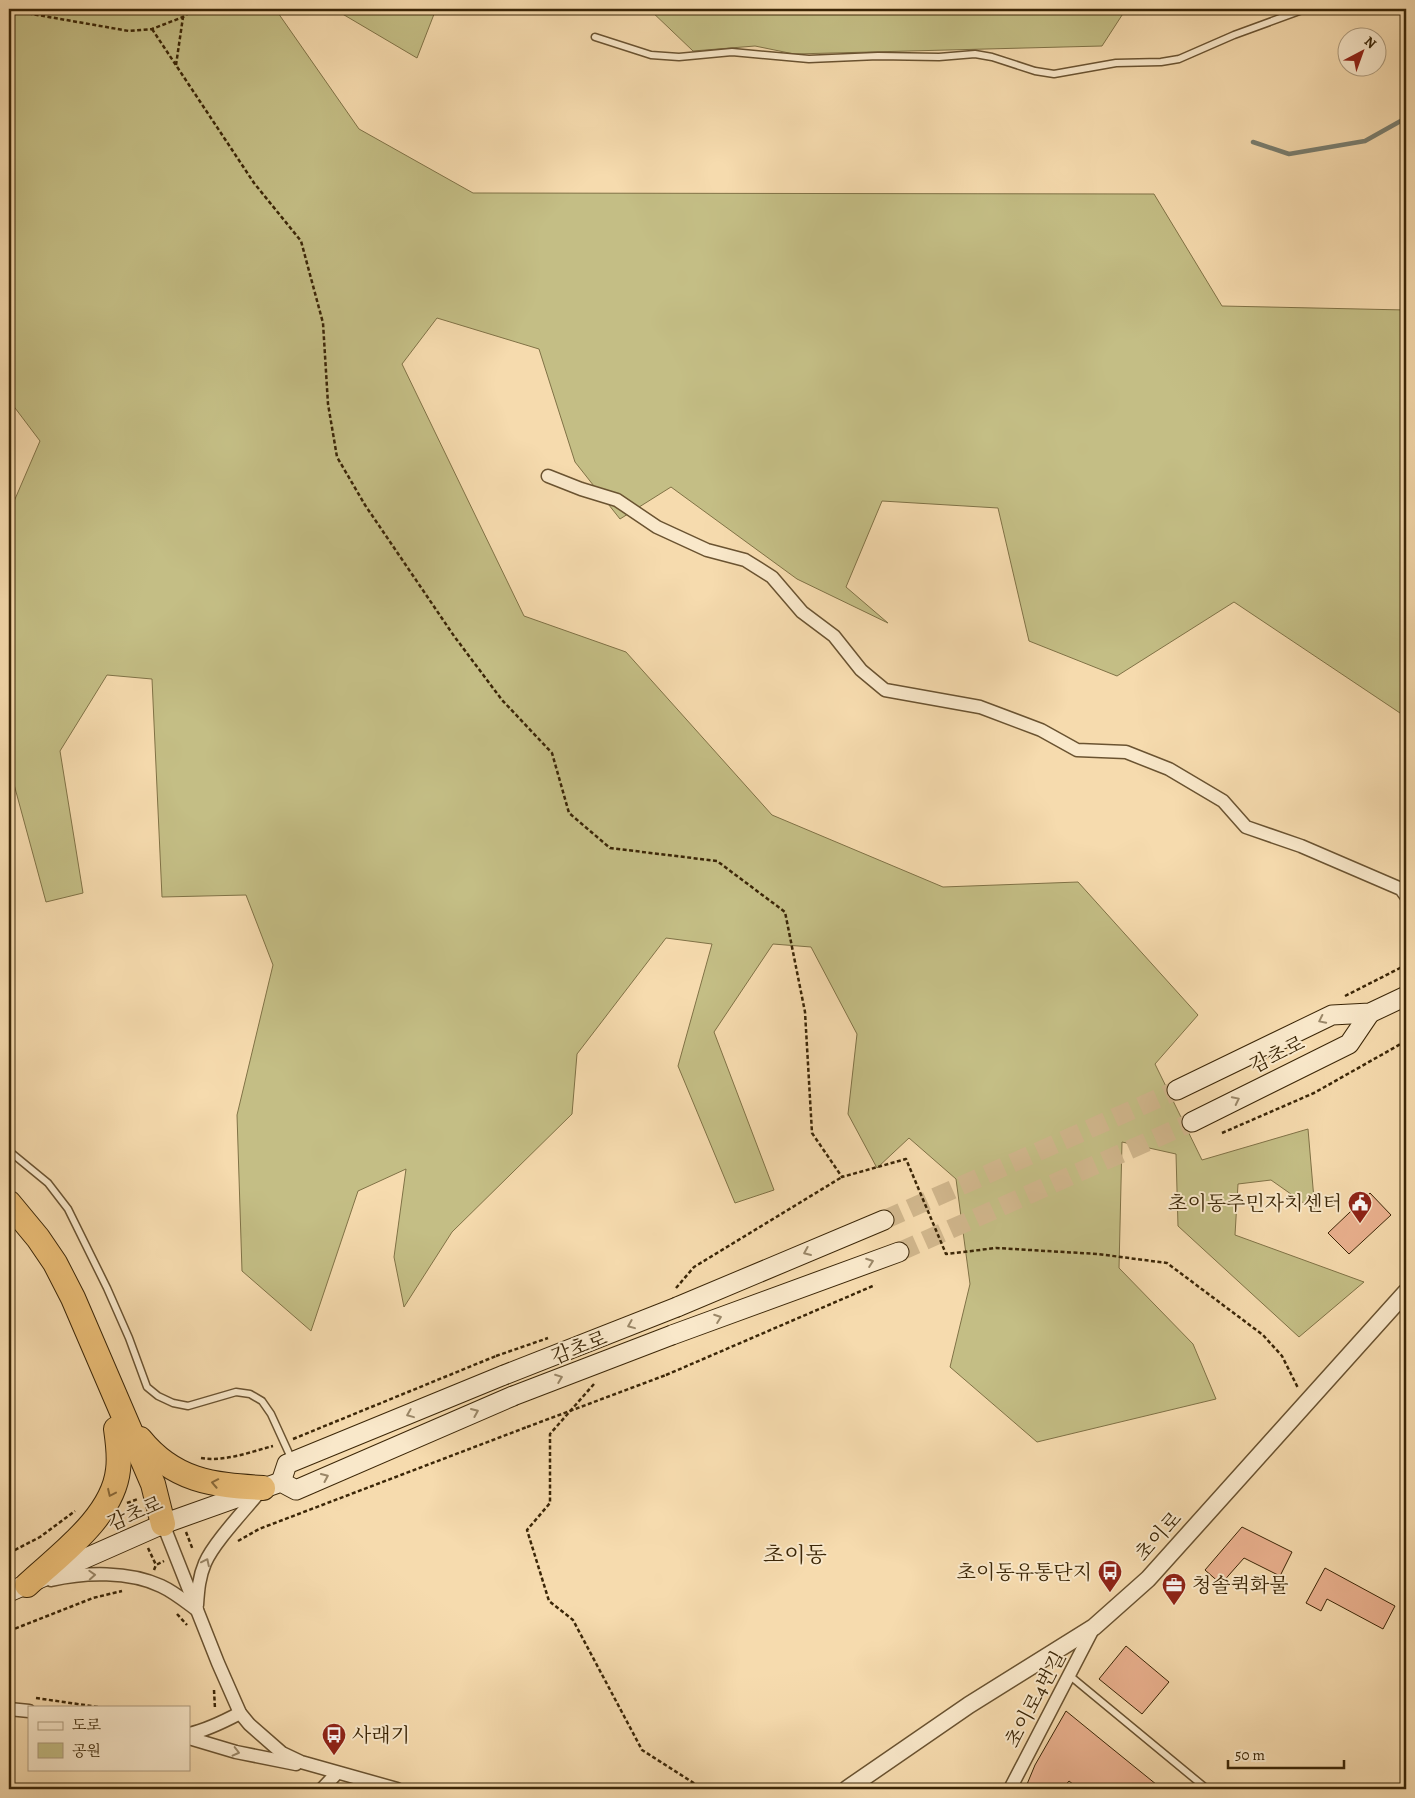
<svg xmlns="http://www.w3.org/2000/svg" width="1415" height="1798" font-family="Alegreya,'Noto Serif KR',serif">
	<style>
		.green { fill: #c4be85; stroke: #807246 }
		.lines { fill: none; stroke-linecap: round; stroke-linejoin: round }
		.stream { stroke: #797e70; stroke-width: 4.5 }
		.building { fill: #ebb290; stroke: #3b2607 }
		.secondary-tunnel { stroke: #d1b78d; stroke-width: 19; stroke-dasharray: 19 9; stroke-linecap: butt }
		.service-casing { stroke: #6a5331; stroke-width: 9 }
		.minor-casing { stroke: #6a5331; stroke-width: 15 }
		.tertiary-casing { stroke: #6a5331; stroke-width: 19 }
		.secondary-casing { stroke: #3b2607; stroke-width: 21 }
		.motorway-casing { stroke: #3b2607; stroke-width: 26 }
		.path { stroke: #3b2607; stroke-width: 2.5; stroke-dasharray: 4 2.5; stroke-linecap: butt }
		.service { stroke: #f9e8ca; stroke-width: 6 }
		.minor { stroke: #f9e8ca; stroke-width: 12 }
		.tertiary { stroke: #f9e8ca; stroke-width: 16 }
		.secondary { stroke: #f9e8ca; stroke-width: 19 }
		.motorway { stroke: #ebbe77; stroke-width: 24 }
		.secondary-bridge-casing { stroke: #3b2607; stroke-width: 21; stroke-linecap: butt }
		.path-bridge { stroke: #3b2607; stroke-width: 2.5; stroke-dasharray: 4 2.5; stroke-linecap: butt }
		.secondary-bridge { stroke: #f9e8ca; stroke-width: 19 }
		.oneway { stroke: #9a8768 }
		.oneway2 { stroke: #8a6a39 }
		.labels { text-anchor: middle; stroke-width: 4; stroke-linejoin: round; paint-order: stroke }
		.street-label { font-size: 20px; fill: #3b2607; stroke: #f9e8ca }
		.poi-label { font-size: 20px; fill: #3b2607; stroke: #f9e8ca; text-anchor: end }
		.quarter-label { font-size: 22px; fill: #3b2607; stroke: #f9e8ca }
	</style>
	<rect width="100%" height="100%" fill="#f6dbae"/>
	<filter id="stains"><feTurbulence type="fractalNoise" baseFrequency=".004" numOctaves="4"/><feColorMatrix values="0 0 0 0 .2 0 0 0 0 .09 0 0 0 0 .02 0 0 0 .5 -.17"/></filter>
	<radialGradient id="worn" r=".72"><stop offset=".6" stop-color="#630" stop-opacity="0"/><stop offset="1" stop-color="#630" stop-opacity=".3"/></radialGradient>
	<g class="green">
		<polygon points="9,9 436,9 417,58 334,9 276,10 359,129 473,193 1154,194 1222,306 1406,310 1406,717 1234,602 1117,676 1029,641 998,508 882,501 846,587 888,623 797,579 671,487 620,519 575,462 539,349 437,318 402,364 524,616 626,652 772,815 943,887 1078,882 1198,1015 1155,1064 1202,1160 1308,1129 1315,1211 1271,1180 1238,1184 1235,1235 1364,1282 1299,1337 1178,1226 1176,1154 1122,1142 1119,1268 1193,1344 1216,1399 1037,1442 950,1367 970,1284 956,1179 909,1138 877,1168 848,1114 857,1034 811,947 773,944 714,1032 774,1190 735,1203 678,1066 712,944 666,938 577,1054 572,1114 452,1232 404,1307 394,1257 406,1169 358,1191 311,1331 242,1271 237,1115 273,965 246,895 162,897 152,679 107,675 60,751 83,893 46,902 9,766 9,513 40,441 9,400"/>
		<polygon points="649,9 1126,9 1102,46 794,54 755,46 693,51"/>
	</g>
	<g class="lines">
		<polyline class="stream" points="1253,142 1289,154 1365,141 1406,118"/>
	</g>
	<g class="building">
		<polygon points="1370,1193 1391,1215 1349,1254 1328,1233"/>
		<polygon points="1242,1527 1292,1552 1280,1576 1244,1558 1221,1584 1205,1570"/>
		<polygon points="1325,1568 1395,1606 1383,1629 1327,1599 1321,1611 1306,1603"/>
		<polygon points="1126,1646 1169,1682 1142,1714 1099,1679"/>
		<polygon points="1066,1711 1104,1742 1162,1789 1079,1789 1069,1781 1062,1789 1025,1789 1035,1765"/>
	</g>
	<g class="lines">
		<g class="secondary-tunnel">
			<polyline points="884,1220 1177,1090"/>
			<polyline points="899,1252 1192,1122"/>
		</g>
		<defs>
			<g id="service">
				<polyline points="595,37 651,55 679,57 732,52 809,59 878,56 939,57 975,54 992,57 1035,71 1054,74 1116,63 1161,62 1179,59 1234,35 1305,9"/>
				<polyline points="9,1151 48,1183 68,1209 107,1288 129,1338 147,1387 158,1396 173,1403 188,1406 236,1392 250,1394 262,1401 271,1414 292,1460"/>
				<polyline points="1069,1675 1207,1789"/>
			</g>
			<g id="minor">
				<polyline points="548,476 581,489 617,500 657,527 707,550 745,560 772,577 802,612 834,636 861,670 885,690 980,707 1041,730 1077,750 1126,752 1169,769 1223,801 1246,827 1301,846 1401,889 1406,896"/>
				<polyline points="163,1524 218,1663 240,1713 249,1724 282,1753 301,1762 397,1789"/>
				<path d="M 51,1580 C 85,1572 129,1571 161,1586 C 174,1592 185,1601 197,1610"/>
				<path d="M 197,1605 C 198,1590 199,1577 205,1563 C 214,1542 246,1509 261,1490"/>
				<polyline points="9,1709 29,1711"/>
				<path d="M 189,1734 C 207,1730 223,1722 240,1713"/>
				<polyline points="189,1738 236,1752 296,1764"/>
				<polyline points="322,1789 337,1773"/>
				<polyline points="1010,1789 1094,1627"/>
			</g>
			<polyline id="tertiary" points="847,1789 969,1705 1094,1627 1148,1579 1406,1292"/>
			<g id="secondary">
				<polyline points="1177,1090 1332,1015 1370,1013 1406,996"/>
				<polyline points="1192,1122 1349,1044 1370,1013"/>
				<polyline points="677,1307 884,1220"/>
				<polyline points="672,1335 899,1252"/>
				<polyline points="281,1482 287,1464 504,1375"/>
				<polyline points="9,1592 163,1524 281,1482 296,1490 513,1396"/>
			</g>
			<g id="motorway">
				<polyline points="9,1203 38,1238 55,1263 73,1298 153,1484 163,1524"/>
				<path d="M 140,1439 C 174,1481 212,1485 263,1488"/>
				<path d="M 27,1585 C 59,1555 113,1517 118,1470 C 120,1456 118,1443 116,1429"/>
			</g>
		</defs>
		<use href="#service" class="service-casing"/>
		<use href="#minor" class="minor-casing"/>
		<use href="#tertiary" class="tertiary-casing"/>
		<use href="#secondary" class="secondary-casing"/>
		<use href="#motorway" class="motorway-casing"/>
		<g class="path">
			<polyline points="9,10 129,31 152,29 183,17 194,9"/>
			<polyline points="152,29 254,183 301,241 323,323 328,404 337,457 365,505 454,636 502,700 552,753 569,813 610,848 717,861 785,912 805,1012 812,1133 842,1177 906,1159 946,1254 996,1248 1098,1254 1167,1263 1263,1335 1282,1356 1298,1388"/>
			<polyline points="176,65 183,17"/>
			<polyline points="1345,996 1406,965"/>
			<polyline points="1222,1133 1314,1093 1406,1041"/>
			<polyline points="676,1288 694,1267 842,1177"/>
			<polyline points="666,1375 875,1285"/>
			<polyline points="594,1384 550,1434 550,1503 527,1530 549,1601 573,1620 642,1750 703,1789"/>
			<polyline points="293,1439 496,1356"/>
			<path d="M 201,1458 C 225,1462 250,1452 273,1446"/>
			<polyline points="127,1503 138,1499"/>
			<polyline points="129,1503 135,1518"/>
			<polyline points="186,1532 193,1550"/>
			<polyline points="238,1541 259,1529 527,1427"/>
			<polyline points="148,1548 156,1565"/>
			<polyline points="9,1553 40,1537 75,1511"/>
			<polyline points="154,1570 156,1565 164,1561"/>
			<polyline points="177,1614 187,1625"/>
			<polyline points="9,1631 93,1598 122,1591"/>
			<polyline points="214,1690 215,1709"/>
			<polyline points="36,1698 98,1707"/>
		</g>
		<use href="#service" class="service"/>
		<use href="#minor" class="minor"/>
		<use href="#tertiary" class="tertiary"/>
		<use href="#secondary" class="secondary"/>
		<use href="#motorway" class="motorway"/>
		<defs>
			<g id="secondary-bridge">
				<polyline points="504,1375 677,1307"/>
				<polyline points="513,1396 672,1335"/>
			</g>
		</defs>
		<use href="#secondary-bridge" class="secondary-bridge-casing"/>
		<g class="path-bridge">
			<polyline points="496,1356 548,1338"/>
			<polyline points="527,1427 666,1375"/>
		</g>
		<use href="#secondary-bridge" class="secondary-bridge"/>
	</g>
	<defs><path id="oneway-chevron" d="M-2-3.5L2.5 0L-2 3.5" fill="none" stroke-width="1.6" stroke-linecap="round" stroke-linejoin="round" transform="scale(1.25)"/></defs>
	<g class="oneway">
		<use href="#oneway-chevron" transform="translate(1322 1020) rotate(154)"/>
		<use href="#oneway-chevron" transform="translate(1236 1100) rotate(-26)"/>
		<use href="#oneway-chevron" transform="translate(807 1252) rotate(157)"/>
		<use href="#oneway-chevron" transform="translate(870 1262) rotate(-20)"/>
		<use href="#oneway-chevron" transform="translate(718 1318) rotate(-20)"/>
		<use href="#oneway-chevron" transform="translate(631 1325) rotate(158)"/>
		<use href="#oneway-chevron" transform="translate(559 1378) rotate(-21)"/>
		<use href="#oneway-chevron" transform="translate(475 1412) rotate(-23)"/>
		<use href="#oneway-chevron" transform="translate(410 1414) rotate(158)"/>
		<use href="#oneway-chevron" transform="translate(325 1477) rotate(-24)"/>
		<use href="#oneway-chevron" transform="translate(206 1562) rotate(-64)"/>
		<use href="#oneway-chevron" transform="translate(92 1575) rotate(-3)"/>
		<use href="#oneway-chevron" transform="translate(236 1752) rotate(14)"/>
	</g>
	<g class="oneway2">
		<use href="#oneway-chevron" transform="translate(215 1483) rotate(-169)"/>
		<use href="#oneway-chevron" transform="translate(111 1493) rotate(115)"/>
	</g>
	<defs>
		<symbol id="civic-pin" viewBox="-11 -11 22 30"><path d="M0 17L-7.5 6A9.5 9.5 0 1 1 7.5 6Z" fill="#8f2418" stroke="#f9e8ca"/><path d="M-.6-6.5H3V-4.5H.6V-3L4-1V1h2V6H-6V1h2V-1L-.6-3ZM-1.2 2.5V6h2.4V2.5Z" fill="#fff"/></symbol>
		<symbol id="bus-pin" viewBox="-11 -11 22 30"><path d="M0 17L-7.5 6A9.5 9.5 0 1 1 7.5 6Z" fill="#8f2418" stroke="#f9e8ca"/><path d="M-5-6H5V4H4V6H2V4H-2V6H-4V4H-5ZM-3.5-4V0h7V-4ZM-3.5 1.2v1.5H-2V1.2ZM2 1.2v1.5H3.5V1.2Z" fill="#fff"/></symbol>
		<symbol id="office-pin" viewBox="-11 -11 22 30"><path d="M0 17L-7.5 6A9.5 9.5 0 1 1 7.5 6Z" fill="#8f2418" stroke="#f9e8ca"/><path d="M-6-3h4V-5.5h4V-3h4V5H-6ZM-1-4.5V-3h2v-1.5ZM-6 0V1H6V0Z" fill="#fff"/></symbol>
	</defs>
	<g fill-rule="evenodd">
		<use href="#civic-pin" x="1346" y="1189" width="28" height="38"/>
		<use href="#bus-pin" x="1096" y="1558" width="28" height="38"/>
		<use href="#office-pin" x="1160" y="1571" width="28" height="38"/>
		<use href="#bus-pin" x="320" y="1721" width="28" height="38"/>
	</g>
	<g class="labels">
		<g class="street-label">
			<text transform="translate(1277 1054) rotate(-26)" y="7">감초로</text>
			<text transform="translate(579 1347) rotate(-21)" y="7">감초로</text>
			<text transform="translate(135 1513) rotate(-23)" y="7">감초로</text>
			<text transform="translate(1158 1536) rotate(-48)" y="7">초이로</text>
			<text transform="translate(1035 1699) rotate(-62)" y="7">초이로4번길</text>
		</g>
		<g class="poi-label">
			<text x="1342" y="1210">초이동주민자치센터</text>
			<text x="1092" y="1579">초이동유통단지</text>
			<text x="1192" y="1592" text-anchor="start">청솔퀵화물</text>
			<text x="352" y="1742" text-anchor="start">사래기</text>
		</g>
		<g class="quarter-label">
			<text x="795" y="1562">초이동</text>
		</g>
	</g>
	<rect width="1415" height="1798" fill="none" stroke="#f6dbae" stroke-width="30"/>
	<rect x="10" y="10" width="1395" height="1778" fill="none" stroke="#3b2607" stroke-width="2.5"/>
	<rect x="15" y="15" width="1385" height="1768" fill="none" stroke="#3b2607"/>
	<rect x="28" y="1706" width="162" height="65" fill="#f9e8ca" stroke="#ad9a7c"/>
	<rect x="38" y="1722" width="25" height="8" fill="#f9e8ca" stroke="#ad9a7c"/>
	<text x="72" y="1730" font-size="15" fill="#3b2607">도로</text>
	<rect x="38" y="1743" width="25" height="15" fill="#c4be85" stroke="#ad9a7c"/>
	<text x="72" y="1756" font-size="15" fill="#3b2607">공원</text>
	<g transform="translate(1362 52) rotate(41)"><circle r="24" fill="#f9e8ca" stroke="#ad9a7c"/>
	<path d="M0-4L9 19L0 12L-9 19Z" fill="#8f2418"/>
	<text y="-8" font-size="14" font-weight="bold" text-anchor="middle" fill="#3b2607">N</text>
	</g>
	<path d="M1228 1760v8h116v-8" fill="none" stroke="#3b2607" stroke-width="2.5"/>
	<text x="1235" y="1760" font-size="15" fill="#3b2607" stroke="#f9e8ca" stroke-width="4" paint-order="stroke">50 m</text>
	<rect width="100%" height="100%" filter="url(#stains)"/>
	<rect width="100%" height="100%" fill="url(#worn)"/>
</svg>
